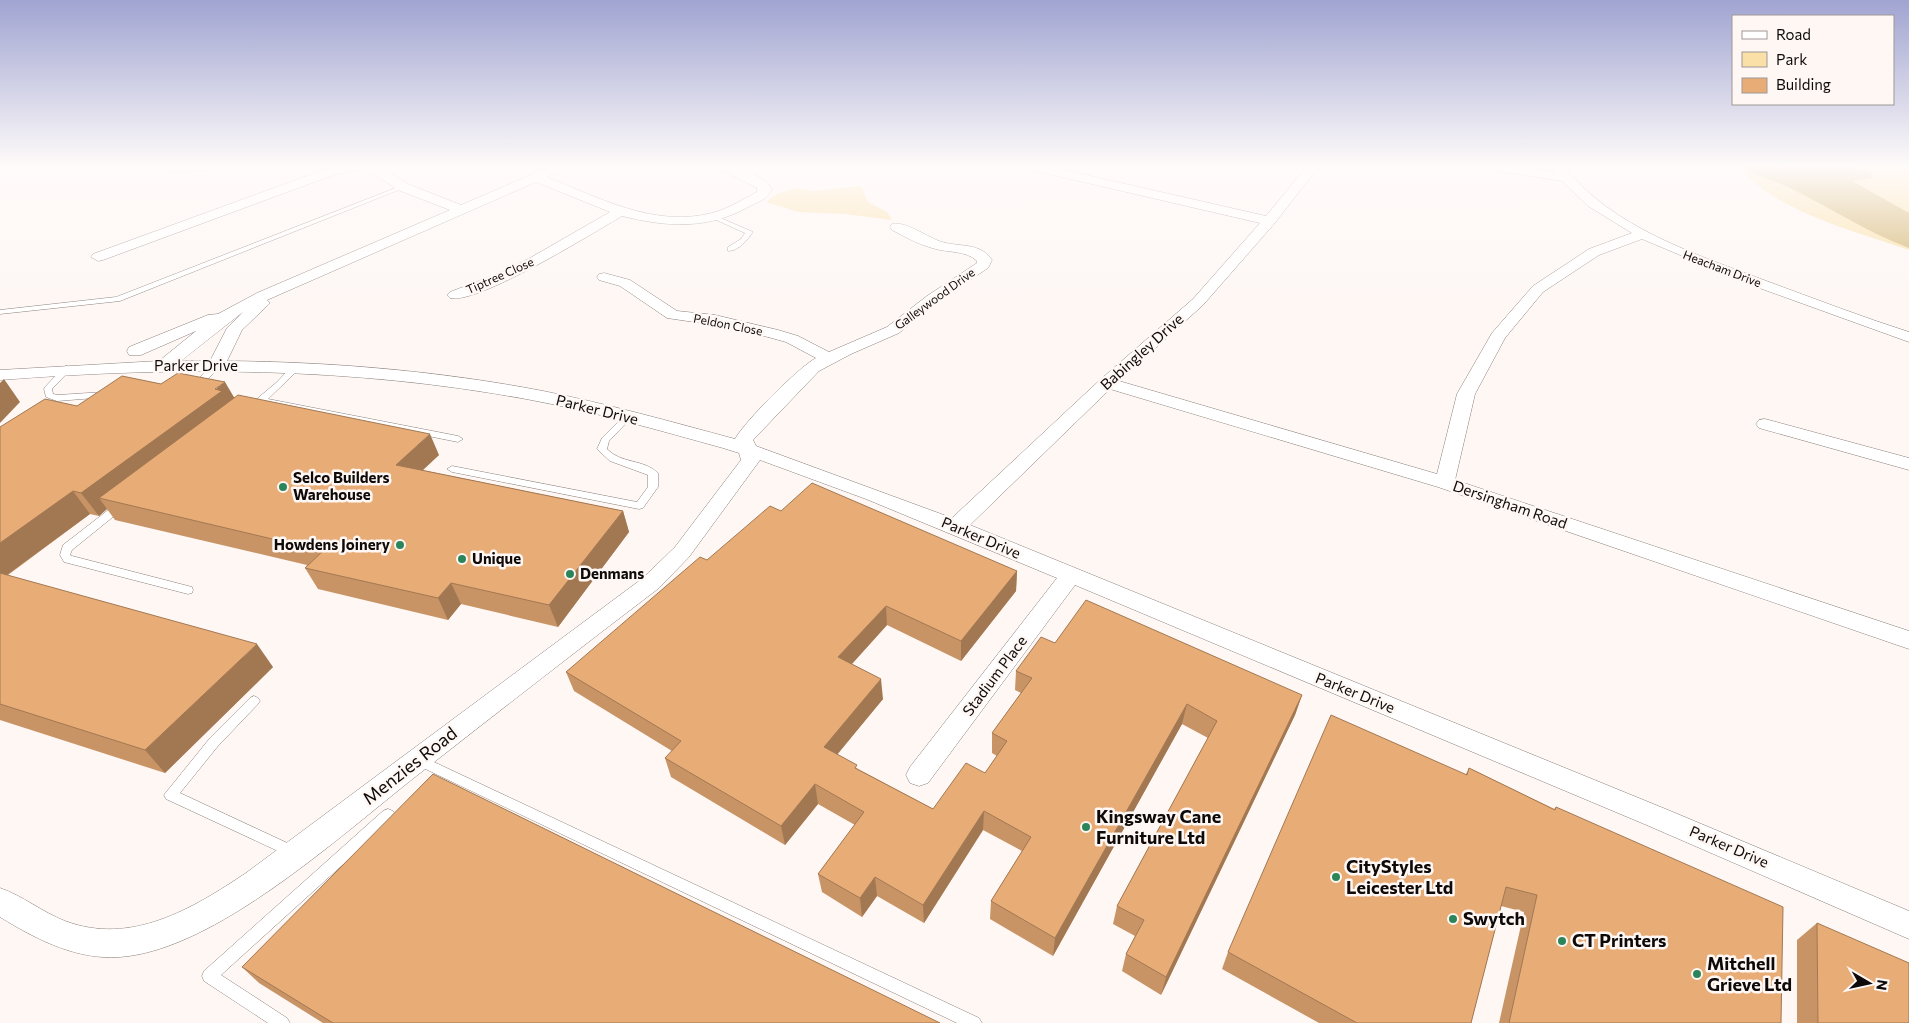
<svg xmlns="http://www.w3.org/2000/svg" width="1909" height="1023" font-family="Commissioner,sans-serif">
	<style>
		.green { fill: #fae0a7 }
		.forest { fill: #d1b169 }
		.lines { fill: none; stroke-linecap: round; stroke-linejoin: round }
		.service-casing { stroke: #8b807c; stroke-width: 1 }
		.minor-casing { stroke: #8b807c; stroke-width: 1 }
		.service { fill: #fff; fill-rule: evenodd }
		.minor { fill: #fff; fill-rule: evenodd }
		.wall { fill: #c89466 }
		.shaded-wall { fill: #a27853 }
		.building { fill: #e8ac77; stroke: #a27853 }
		.poi-dot { fill: #2c855a; stroke: #fef7f4; stroke-width: 2 }
		.labels { text-anchor: middle; stroke-width: 5; stroke-linejoin: round; paint-order: stroke }
		.far-street-label { font-size: 12px; fill: #0e0a09; stroke: #fef7f4 }
		.street-label { font-size: 15px; fill: #0e0a09; stroke: #fef7f4 }
		.poi-label { font-size: 15px; font-weight: bold; fill: #0e0a09; stroke: #fef7f4; text-anchor: start }
		.near-street-label { font-size: 18px; fill: #0e0a09; stroke: #fef7f4 }
		.near-poi-label { font-size: 18px; font-weight: bold; fill: #0e0a09; stroke: #fef7f4; text-anchor: start }
	</style>
	<rect width="100%" height="100%" fill="#fef7f4"/>
	<g class="green">
		<path d="M 1736,165 L 1909,165 L 1909,250 C 1852,230 1776,212 1736,165 Z"/>
		<polygon points="861,186 868,202 887,212 892,220 845,214 798,212 766,202 775,195 794,188 813,191"/>
	</g>
	<path class="forest" d="M 1737,165 L 1843,165 L 1872,172 L 1873,178 L 1852,181 L 1909,213 L 1909,248 C 1869,233 1834,210 1796,191 C 1777,180 1755,177 1737,165 Z"/>
	<g class="lines">
		<defs>
			<g id="service">
				<polygon points="401,186 406,187 120,301 0,314 0,310 116,297"/>
				<path d="M 712,216 L 716,216 L 753,232 C 747,240 739,251 728,251 L 728,247 L 741,239 L 745,233 L 712,218 Z"/>
				<polygon points="216,362 219,363 219,367 199,389 193,389 192,387 193,385 213,363"/>
				<polygon points="295,365 298,366 298,370 268,399 458,436 463,439 458,442 258,402 257,400 258,398 277,382 292,366"/>
				<polygon points="67,366 71,369 52,389 53,394 58,395 104,392 107,393 108,395 107,397 57,401 46,397 44,389 45,387 64,367"/>
				<path d="M 628,414 L 632,417 L 609,441 L 607,449 C 621,464 644,459 658,473 L 658,487 L 643,508 L 639,509 L 452,472 L 447,469 L 452,466 L 637,502 L 648,487 L 648,475 L 610,461 L 597,449 L 602,438 L 625,415 Z"/>
				<polygon points="120,503 125,506 124,508 72,550 70,555 72,556 192,587 193,590 192,593 188,594 64,562 60,555 63,545 116,504"/>
				<polygon points="254,696 258,698 260,701 258,704 218,746 180,793 298,848 300,852 298,856 293,858 166,799 164,795 210,738 250,698"/>
				<polygon points="419,755 979,1018 982,1023 957,1023 415,764 413,760 415,756"/>
				<polygon points="388,809 393,811 395,815 393,819 221,975 287,1018 290,1023 268,1023 204,981 202,976 204,971 383,811"/>
			</g>
			<g id="minor">
				<polygon points="153,165 225,165 219,169 173,172 155,168"/>
				<path d="M 348,165 L 377,165 L 408,184 L 461,205 L 554,165 L 570,165 L 547,177 C 599,198 655,228 712,213 C 728,209 743,199 757,192 L 757,188 L 718,168 L 716,165 C 734,165 761,173 772,189 C 768,199 758,202 748,207 C 707,230 666,227 622,216 C 593,233 477,305 450,298 L 447,295 L 450,292 L 502,272 L 530,258 L 610,212 L 536,182 L 267,300 L 270,303 L 267,306 L 242,330 L 227,361 C 332,362 439,371 543,391 C 608,404 672,422 735,439 C 745,421 798,368 816,358 L 786,342 L 768,337 L 715,325 L 667,318 L 620,286 L 599,280 L 597,277 L 599,274 L 604,273 L 630,280 L 677,311 L 715,315 L 778,330 L 798,336 L 829,352 L 887,327 L 927,296 L 977,263 L 977,261 C 966,250 947,253 932,248 C 918,244 905,237 892,230 L 890,227 L 892,224 C 905,221 926,236 939,241 C 958,248 979,241 992,260 L 988,268 L 937,302 L 899,333 L 851,354 L 819,371 L 753,440 L 756,446 L 952,518 L 1101,379 L 1193,299 L 1260,223 L 1027,169 L 1021,165 L 1042,165 L 1266,216 L 1308,165 L 1320,165 L 1274,224 L 1203,305 L 1119,381 L 1437,474 L 1457,394 L 1492,333 L 1533,286 L 1589,249 L 1632,233 L 1588,206 L 1562,181 L 1486,169 L 1480,165 L 1509,165 L 1556,172 L 1551,165 L 1563,165 C 1611,228 1698,255 1769,282 C 1815,299 1862,317 1909,332 L 1909,342 L 1754,286 L 1642,239 L 1599,255 L 1543,292 L 1505,338 L 1475,394 L 1455,480 L 1909,631 L 1909,649 L 1438,487 L 1110,389 L 970,525 L 1668,810 L 1909,911 L 1909,939 L 1649,826 L 1075,585 L 928,783 L 919,786 L 910,783 L 906,775 L 910,767 L 1057,578 L 866,499 L 760,460 L 689,557 L 659,588 C 580,648 502,709 424,770 C 348,829 225,943 129,956 C 82,963 39,941 0,917 L 0,888 C 23,896 42,912 65,921 C 131,946 192,909 246,873 L 643,578 L 675,547 L 741,460 L 739,453 L 723,448 C 658,430 592,411 526,399 C 352,367 176,366 0,380 L 0,370 L 159,361 L 196,331 L 141,355 L 129,355 L 127,351 L 129,347 L 208,315 L 218,314 L 257,293 L 450,210 L 398,190 L 367,169 L 336,174 L 103,260 L 98,261 L 91,257 L 93,254 L 329,168 ZM 243,312 L 227,328 L 210,361 L 181,361 Z"/>
				<polygon points="1765,419 1909,458 1909,470 1759,428 1756,424 1759,420"/>
			</g>
		</defs>
		<use href="#service" class="service-casing"/>
		<use href="#minor" class="minor-casing"/>
		<use href="#service" class="service"/>
		<use href="#minor" class="minor"/>
	</g>
	<g class="wall">
		<polygon points="234,398 439,455 422,470 623,511 629,532 558,627 461,604 448,620 318,589 305,568 307,565 115,520 107,509 99,516 90,514 8,575 273,667 165,773 0,720 0,427 77,406"/>
		<polygon points="781,511 1017,571 1016,591 961,661 887,625 852,664 883,699 837,754 858,769 933,809 985,773 997,756 992,753 992,733 1021,693 1015,690 1016,671 1055,643 1302,695 1295,715 1161,995 1122,971 1126,954 1135,936 1113,924 1117,906 1208,738 1182,724 1053,956 990,919 991,901 1022,851 983,830 924,923 877,896 862,917 822,892 818,874 855,825 818,804 785,845 671,777 665,758 672,751 574,691 566,672 707,560"/>
		<polygon points="1469,768 1554,809 1556,807 1781,1023 1499,1023 1524,912 1501,906 1471,1023 1319,1023 1222,969 1228,952 1466,774"/>
		<polygon points="1817,923 1909,1023 1797,1023 1797,940"/>
		<polygon points="242,967 940,1023 323,1023 259,983"/>
	</g>
	<g class="shaded-wall">
		<polygon points="4,379 20,402 0,423 0,383"/>
		<polygon points="225,382 238,404 99,498 107,509 99,516 81,493"/>
		<polygon points="430,434 439,455 406,486 396,465"/>
		<polygon points="73,491 90,514 0,580 0,543"/>
		<polygon points="623,511 629,532 558,627 549,605"/>
		<polygon points="1017,571 1016,591 961,661 961,641"/>
		<polygon points="451,583 461,604 448,620 438,598"/>
		<polygon points="886,606 887,625 840,677 838,657"/>
		<polygon points="257,644 273,667 165,773 145,750"/>
		<polygon points="881,679 883,699 827,767 824,747"/>
		<polygon points="1302,695 1295,715 1161,995 1166,977"/>
		<polygon points="1187,704 1182,724 1053,956 1055,938"/>
		<polygon points="815,784 818,804 785,845 781,826"/>
		<polygon points="984,811 983,830 924,923 923,905"/>
		<polygon points="875,877 877,896 862,917 860,898"/>
	</g>
	<g class="building">
		<polygon points="178,373 225,382 215,389 222,391 81,493 73,491 0,543 0,427 45,399 77,406 122,376 161,384"/>
		<polygon points="238,395 430,434 396,465 623,511 549,605 451,583 438,598 305,568 323,551 99,498"/>
		<polygon points="812,483 1017,571 961,641 886,606 838,657 881,679 824,747 857,765 855,768 933,809 966,763 985,773 1007,741 992,733 1032,678 1016,671 1041,637 1055,643 1086,600 1302,695 1166,977 1126,954 1144,920 1117,906 1217,721 1187,704 1055,938 991,901 1031,837 984,811 923,905 875,877 860,898 818,874 864,812 815,784 781,826 665,758 681,741 566,672 700,557 707,560 770,506 781,511"/>
		<polygon points="0,573 257,644 145,750 0,704"/>
		<polygon points="1331,715 1467,775 1469,768 1555,810 1556,807 1783,907 1781,1023 1509,1023 1537,895 1506,887 1471,1023 1357,1023 1228,952"/>
		<polygon points="433,774 940,1023 333,1023 242,967"/>
		<polygon points="1817,923 1909,963 1909,1023 1818,1023"/>
	</g>
	<linearGradient id="sky" x2="0" y2="1"><stop stop-color="#a0a4d1"/><stop offset="0.54" stop-color="#fffbfa"/><stop offset="1" stop-color="#fffbfa" stop-opacity="0"/></linearGradient>
	<rect width="1909" height="308" fill="url(#sky)"/>
	<g class="poi-dot">
		<circle cx="283" cy="487" r="5"/>
		<circle cx="400" cy="545" r="5"/>
		<circle cx="462" cy="559" r="5"/>
		<circle cx="570" cy="574" r="5"/>
		<circle cx="1086" cy="827" r="5"/>
		<circle cx="1336" cy="877" r="5"/>
		<circle cx="1453" cy="919" r="5"/>
		<circle cx="1562" cy="941" r="5"/>
		<circle cx="1697" cy="974" r="5"/>
	</g>
	<g class="labels">
		<g class="far-street-label">
			<text transform="translate(1722 269) rotate(21)" y="4">Heacham Drive</text>
			<text transform="translate(500 276) rotate(-24)" y="4">Tiptree Close</text>
			<text transform="translate(935 299) rotate(-36)" y="4">Galleywood Drive</text>
			<text transform="translate(728 325) rotate(11)" y="4">Peldon Close</text>
		</g>
		<g class="street-label">
			<text transform="translate(1142 352) rotate(-42)" y="5">Babingley Drive</text>
			<text x="196" y="371">Parker Drive</text>
			<text transform="translate(597 410) rotate(14)" y="5">Parker Drive</text>
			<text transform="translate(1510 505) rotate(19)" y="5">Dersingham Road</text>
			<text transform="translate(981 538) rotate(23)" y="5">Parker Drive</text>
			<text transform="translate(995 676) rotate(-53)" y="5">Stadium Place</text>
			<text transform="translate(1355 693) rotate(22)" y="5">Parker Drive</text>
			<text transform="translate(1729 847) rotate(23)" y="5">Parker Drive</text>
		</g>
		<g class="poi-label">
			<text x="293" y="483">Selco Builders<tspan x="293" dy="17">Warehouse</tspan></text>
			<text x="390" y="550" text-anchor="end">Howdens Joinery</text>
			<text x="472" y="564">Unique</text>
			<text x="580" y="579">Denmans</text>
		</g>
		<g class="near-street-label">
			<text transform="translate(410 766) rotate(-38)" y="6">Menzies Road</text>
		</g>
		<g class="near-poi-label">
			<text x="1096" y="823">Kingsway Cane<tspan x="1096" dy="21">Furniture Ltd</tspan></text>
			<text x="1346" y="873">CityStyles<tspan x="1346" dy="21">Leicester Ltd</tspan></text>
			<text x="1463" y="925">Swytch</text>
			<text x="1572" y="947">CT Printers</text>
			<text x="1707" y="970">Mitchell<tspan x="1707" dy="21">Grieve Ltd</tspan></text>
		</g>
	</g>
	<rect x="1732" y="15" width="162" height="90" fill="#fef7f4" stroke="#9e9896"/>
	<rect x="1742" y="31" width="25" height="8" fill="#ffffff" stroke="#9e9896"/>
	<text x="1776" y="40" font-size="15" fill="#0e0a09">Road</text>
	<rect x="1742" y="52" width="25" height="15" fill="#fae0a7" stroke="#9e9896"/>
	<text x="1776" y="65" font-size="15" fill="#0e0a09">Park</text>
	<rect x="1742" y="78" width="25" height="15" fill="#e8ac77" stroke="#9e9896"/>
	<text x="1776" y="90" font-size="15" fill="#0e0a09">Building</text>
	<g transform="translate(1869 983) rotate(99)" stroke="#fef7f4" stroke-width="4" paint-order="stroke">
	<path d="M0-4L9 19L0 12L-9 19Z" fill="#0e0a09"/>
	<text y="-8" font-size="14" font-weight="bold" text-anchor="middle" fill="#0e0a09">N</text>
	</g>
</svg>
